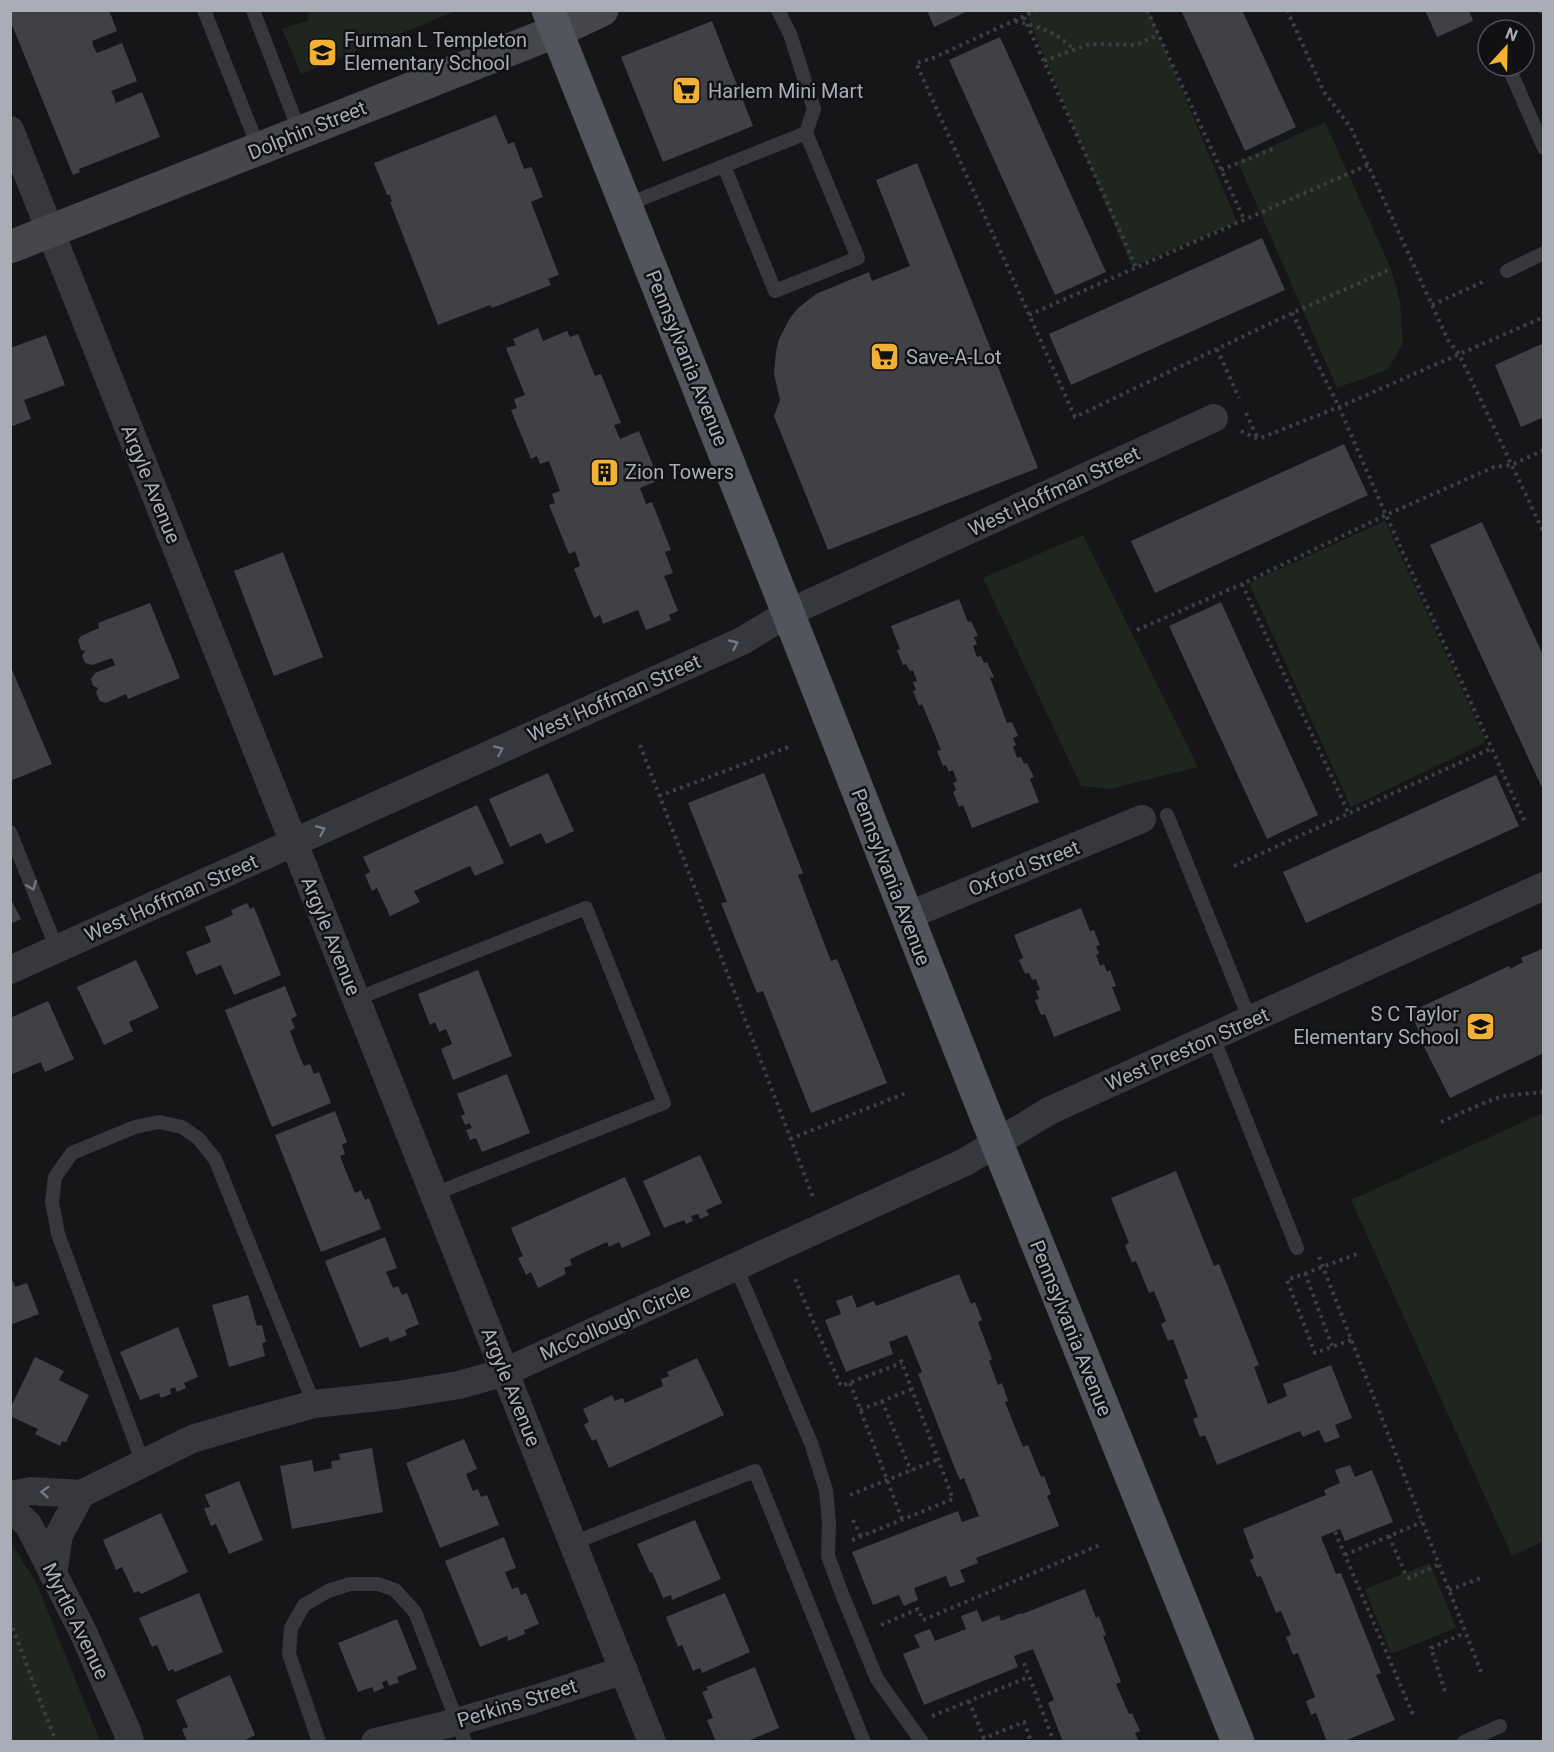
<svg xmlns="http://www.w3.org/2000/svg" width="1554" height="1752" font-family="Roboto,sans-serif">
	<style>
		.green { fill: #1e261f }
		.building { fill: #404145 }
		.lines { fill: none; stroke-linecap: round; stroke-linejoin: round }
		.path { stroke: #3d3f44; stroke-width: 4; stroke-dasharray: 3 4.5; stroke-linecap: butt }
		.service { stroke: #37383d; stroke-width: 14 }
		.minor { stroke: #37383d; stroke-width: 28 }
		.secondary { stroke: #45474d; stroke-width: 33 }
		.primary { stroke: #53555c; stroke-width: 33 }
		.oneway { stroke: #757881 }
		.labels { text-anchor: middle; stroke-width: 5; stroke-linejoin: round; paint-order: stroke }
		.poi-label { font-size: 20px; fill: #a8adb8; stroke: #111113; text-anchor: start }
		.street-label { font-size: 20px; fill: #a8adb8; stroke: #111113 }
	</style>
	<rect width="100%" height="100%" fill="#161618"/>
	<g class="green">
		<polygon points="307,11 308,10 456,11 301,74 282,29 309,20"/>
		<polygon points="1030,11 1149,11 1237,222 1132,267 1026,12"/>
		<polygon points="1325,122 1391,269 1400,302 1403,344 1387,370 1337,388 1238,162"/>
		<polygon points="1385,521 1486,742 1351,807 1249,583"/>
		<polygon points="1083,535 1198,767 1110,789 1081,786 983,578"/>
		<polygon points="1543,1113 1543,1541 1512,1556 1351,1200"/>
		<polygon points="10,1541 36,1582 100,1741 11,1741"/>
		<polygon points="1430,1563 1456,1628 1391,1654 1365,1589"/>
	</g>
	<g class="building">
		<polygon points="10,10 109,10 117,31 92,41 94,48 97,53 122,43 137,81 111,91 114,97 116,103 142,92 160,137 79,169 80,172 73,175 10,20"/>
		<polygon points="927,10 970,10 934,27"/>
		<polygon points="1181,10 1242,10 1296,127 1245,151"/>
		<polygon points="1425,10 1469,10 1473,21 1437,37"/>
		<polygon points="712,21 753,126 663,162 621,57"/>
		<polygon points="1000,37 1106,272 1055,295 949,60"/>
		<polygon points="496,115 508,144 514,142 524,169 531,167 532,168 543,197 531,202 559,275 548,279 551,285 492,308 490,305 438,325 390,202 392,202 390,195 387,195 374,163"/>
		<polygon points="917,163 1038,468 828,550 774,416 780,400 774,374 776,352 779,339 790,318 798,308 816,294 869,272 872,281 910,266 876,180"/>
		<polygon points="1262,238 1285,290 1071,385 1049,334"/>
		<polygon points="538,328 543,341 567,331 570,337 578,334 595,376 601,374 621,423 614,425 620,439 639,431 659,480 640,488 646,504 652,502 671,550 665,552 673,573 664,576 678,611 669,615 671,620 646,630 638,610 603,624 600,615 594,618 574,569 580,566 575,551 569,554 549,505 555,503 552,494 560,491 549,461 540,464 537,456 531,459 511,410 517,408 514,399 525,395 506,348 516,345 513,339"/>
		<polygon points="46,335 65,385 24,400 31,419 10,427 10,348"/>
		<polygon points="1544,343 1544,417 1521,427 1495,365"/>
		<polygon points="1344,444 1368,495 1155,593 1131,541"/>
		<polygon points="1482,522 1544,657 1544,792 1430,545"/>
		<polygon points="283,552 323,657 274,676 234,571"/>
		<polygon points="959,599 968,622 971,621 978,636 974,637 977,644 973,646 977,657 981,656 984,663 987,662 994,677 990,678 1007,723 1012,722 1018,736 1013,738 1016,745 1013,747 1017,758 1021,757 1024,764 1027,763 1034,777 1030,779 1039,802 972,828 963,805 959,807 953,792 956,790 953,783 957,781 953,770 949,772 946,765 943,766 937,751 941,750 930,723 922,704 919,706 913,691 916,690 913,682 917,681 913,670 910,671 906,664 903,665 897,650 900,649 891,626"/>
		<polygon points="1221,602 1318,815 1267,839 1169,626"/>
		<polygon points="150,603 180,678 128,699 126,694 106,703 100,701 96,693 98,688 93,686 91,679 95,673 115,665 112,658 92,665 85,663 82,656 85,651 81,650 78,640 81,636 99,628 98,623"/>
		<polygon points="10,665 52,764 10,781"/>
		<polygon points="548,773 574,831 546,844 541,833 510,847 489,799"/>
		<polygon points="764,773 803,873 798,875 831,961 837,959 887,1083 811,1113 763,991 757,993 721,903 727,902 688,803"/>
		<polygon points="1496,775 1519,826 1306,923 1283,872"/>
		<polygon points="477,805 504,863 475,876 470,866 414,891 420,902 390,916 377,888 372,891 365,875 370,872 363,857"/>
		<polygon points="10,897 21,919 10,924"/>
		<polygon points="247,903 250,909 254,907 281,975 234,995 221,965 196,975 186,952 211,942 205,927 233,915 231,910"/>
		<polygon points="1081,908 1090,931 1094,930 1100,945 1096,946 1099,954 1096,955 1100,966 1104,964 1107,972 1110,970 1116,986 1112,987 1121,1010 1054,1037 1045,1014 1041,1015 1035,1000 1039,999 1036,991 1040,990 1036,979 1032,980 1029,973 1025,974 1019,960 1023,958 1014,935"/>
		<polygon points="1544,948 1544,1053 1450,1098 1421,1041 1423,1040 1410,1012 1509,966 1510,969 1523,962 1521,958"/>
		<polygon points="136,960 159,1008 129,1022 133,1031 104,1045 77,987"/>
		<polygon points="478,970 512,1056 453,1080 441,1049 452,1044 446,1029 439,1032 435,1022 430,1025 418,994"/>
		<polygon points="285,986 297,1016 291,1019 295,1028 290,1031 297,1050 304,1066 310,1064 314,1074 319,1072 331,1103 272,1127 225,1010"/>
		<polygon points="48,1001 74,1059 45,1072 41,1062 10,1075 10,1018"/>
		<polygon points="507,1074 530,1133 482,1152 476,1138 470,1140 466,1130 472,1128 469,1123 465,1125 461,1116 465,1114 457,1094"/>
		<polygon points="335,1111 347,1142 342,1145 345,1154 340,1156 347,1174 355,1193 361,1190 365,1200 369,1198 381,1229 321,1252 275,1135"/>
		<polygon points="700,1155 722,1203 706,1210 709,1215 700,1219 698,1214 691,1216 693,1221 686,1224 684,1220 664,1228 643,1181"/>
		<polygon points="1176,1171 1214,1266 1219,1264 1259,1365 1254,1367 1268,1404 1287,1396 1283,1384 1331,1365 1352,1418 1335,1425 1340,1437 1325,1443 1319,1430 1303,1437 1300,1431 1217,1465 1205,1435 1200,1437 1193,1419 1198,1417 1184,1380 1188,1378 1173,1339 1168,1341 1161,1324 1166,1321 1154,1291 1149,1293 1136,1261 1132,1263 1125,1245 1129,1243 1111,1198"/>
		<polygon points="625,1177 651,1235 622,1248 619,1242 609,1247 607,1242 570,1259 572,1265 564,1268 566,1274 538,1288 531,1272 526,1275 518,1258 523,1256 511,1228"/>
		<polygon points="385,1237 397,1268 386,1272 393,1288 398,1286 402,1295 407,1293 419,1324 405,1330 407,1335 390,1342 388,1337 360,1348 325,1261"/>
		<polygon points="959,1274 971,1304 975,1302 982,1320 978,1322 992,1359 989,1361 998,1385 1002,1383 1008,1401 1005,1402 1023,1447 1028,1445 1041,1477 1044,1476 1051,1494 1047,1496 1059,1526 976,1558 978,1563 960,1570 965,1582 950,1587 946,1576 914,1588 918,1600 904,1606 899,1595 873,1605 852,1552 958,1511 962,1522 979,1516 964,1478 960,1480 956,1471 918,1374 922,1372 907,1335 889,1342 893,1354 846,1372 825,1320 841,1314 836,1301 852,1295 857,1308 874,1301 876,1306"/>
		<polygon points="10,1275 15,1287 27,1283 39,1314 10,1325"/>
		<polygon points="248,1295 257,1326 262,1325 266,1342 262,1343 265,1356 229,1367 212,1305"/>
		<polygon points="178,1327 198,1377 184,1383 186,1388 177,1392 175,1387 170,1389 171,1394 161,1398 159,1393 140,1400 120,1352"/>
		<polygon points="35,1357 64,1371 59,1380 89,1395 66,1442 62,1441 60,1446 35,1434 38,1429 10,1416 10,1409"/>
		<polygon points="697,1358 724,1415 609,1468 596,1439 592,1441 584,1425 589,1422 583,1409 612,1395 615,1401 623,1398 625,1403 663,1386 661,1379 669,1376 667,1372"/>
		<polygon points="464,1439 477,1469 466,1474 473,1491 478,1489 481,1497 487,1495 499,1525 440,1548 406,1463"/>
		<polygon points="372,1448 383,1512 292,1529 280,1466 312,1460 314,1472 332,1468 331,1461 340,1460 339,1454"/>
		<polygon points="1350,1465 1355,1477 1372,1470 1393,1522 1345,1541 1340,1529 1321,1537 1336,1574 1341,1573 1381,1673 1376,1675 1395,1720 1342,1742 1327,1742 1316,1713 1311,1715 1306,1701 1315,1697 1298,1653 1293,1655 1286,1637 1291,1635 1281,1611 1276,1613 1261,1576 1257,1577 1250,1560 1254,1558 1243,1529 1326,1495 1324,1490 1340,1483 1335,1470"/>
		<polygon points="239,1481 263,1540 229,1554 216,1524 211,1526 204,1508 210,1507 205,1495"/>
		<polygon points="161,1513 188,1572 141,1594 139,1591 134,1593 122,1567 116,1570 103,1540"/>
		<polygon points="695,1520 721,1579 672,1600 671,1595 663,1598 652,1572 650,1573 637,1544"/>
		<polygon points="504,1537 516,1568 505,1572 512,1589 518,1587 521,1595 526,1593 539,1624 524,1630 525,1634 508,1641 507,1636 480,1647 445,1561"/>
		<polygon points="1085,1589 1096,1618 1099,1616 1106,1635 1103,1636 1121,1682 1116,1684 1129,1714 1132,1713 1140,1731 1135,1733 1139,1742 1063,1742 1048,1703 1054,1700 1033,1649 1014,1656 1018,1667 924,1705 903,1654 920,1647 914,1635 930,1629 935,1641 966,1629 961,1616 977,1610 982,1622 999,1615 1001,1621 1021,1613 1022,1614"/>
		<polygon points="199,1593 223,1652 175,1672 173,1669 168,1671 157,1645 152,1647 139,1618"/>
		<polygon points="725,1593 750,1652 702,1673 700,1668 693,1671 682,1645 678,1647 666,1617"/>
		<polygon points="397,1619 417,1669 397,1677 399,1682 389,1686 387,1680 383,1682 382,1682 384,1688 374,1692 372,1687 358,1692 338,1643"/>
		<polygon points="755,1667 779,1728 745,1742 716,1742 707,1720 713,1718 702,1692 708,1690 706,1687"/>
		<polygon points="230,1675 255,1735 241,1742 187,1742 182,1729 188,1727 176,1700"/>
	</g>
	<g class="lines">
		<g class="path">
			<polyline points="1037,10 933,58 916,63 1075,417 1292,313 1391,269"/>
			<polyline points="1147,10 1244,219"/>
			<polyline points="1287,10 1324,92 1351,128 1448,340 1459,354 1544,533"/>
			<polyline points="1540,10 1544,19"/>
			<polyline points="1024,17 1136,267"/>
			<path d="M 1015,21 C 1044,28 1051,30 1074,49"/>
			<polyline points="1044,61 1089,44 1136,45 1158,35"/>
			<polyline points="1221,170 1273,149"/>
			<polyline points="1432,305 1487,280"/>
			<polyline points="1292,313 1339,407 1386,515 1525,822"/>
			<polyline points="1029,315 1368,165"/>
			<polyline points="1217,349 1239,398"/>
			<polyline points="1246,413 1258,439"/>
			<polyline points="1241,431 1258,439 1339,407 1544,317"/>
			<polyline points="1242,584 1349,814"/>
			<polyline points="1137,630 1242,584 1386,515 1494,467 1511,465 1544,450"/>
			<polyline points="640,745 813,1197"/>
			<polyline points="659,796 791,746"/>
			<polyline points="1234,866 1492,748"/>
			<polyline points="1441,1122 1484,1103 1503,1096 1544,1092"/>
			<polyline points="790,1139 906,1093"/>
			<polyline points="1319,1257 1481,1672"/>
			<polyline points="1305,1273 1332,1346"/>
			<polyline points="795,1279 841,1386 902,1363"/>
			<polyline points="1351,1340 1315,1353 1287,1280 1357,1254"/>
			<polyline points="850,1383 902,1519"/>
			<polyline points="882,1401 911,1471"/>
			<polyline points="860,1410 912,1389"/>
			<polyline points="850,1495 939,1459"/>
			<polyline points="853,1520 861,1537"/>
			<polyline points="1335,1532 1414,1717"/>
			<polyline points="1389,1536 1405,1573 1409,1578 1440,1564"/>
			<polyline points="852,1540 953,1499 899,1355"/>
			<polyline points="1345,1555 1422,1522"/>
			<polyline points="1449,1590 1481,1578"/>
			<polyline points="10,1621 56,1742"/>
			<polyline points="881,1625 918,1609 923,1620 1102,1544"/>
			<polyline points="1024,1663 1054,1742"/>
			<polyline points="1445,1691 1431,1648 1465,1633"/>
			<polyline points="969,1701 984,1738"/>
			<polyline points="932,1716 1029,1677"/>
			<polyline points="975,1742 1024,1722 1031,1741 1029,1742"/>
		</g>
		<g class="service">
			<polyline points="204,10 259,149"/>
			<polyline points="253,10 300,133"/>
			<polyline points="1508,66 1544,148"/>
			<polyline points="724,166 775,291 858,258 806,133"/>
			<polyline points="626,205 806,133 814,109 790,34 778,10"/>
			<polyline points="1507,271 1544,253"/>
			<polyline points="1167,815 1250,1020"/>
			<polyline points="10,832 57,949"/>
			<polyline points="356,999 586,908 664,1103 434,1194"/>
			<polyline points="1213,1037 1297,1248"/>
			<polyline points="736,1267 811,1443 826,1490 829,1523 828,1556 842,1594 877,1679 922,1742"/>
			<polyline points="143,1463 58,1234 52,1202 55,1177 72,1153 135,1127 159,1122 182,1127 198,1138 215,1159 314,1404"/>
			<polyline points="573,1543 755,1471 864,1742"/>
			<polyline points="319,1742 289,1654 291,1628 304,1605 328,1591 350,1584 378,1584 395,1590 415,1612 465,1742"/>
			<polyline points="1464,1742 1500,1726"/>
		</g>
		<g class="minor">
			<polyline points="10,130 652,1742"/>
			<polyline points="907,916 1142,819"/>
			<polyline points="10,970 742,641 788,613 1214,418"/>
			<polyline points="10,1495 31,1491 81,1494 192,1439 253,1421 314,1404 397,1395 459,1385 505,1372 965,1162 1049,1111 1544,886"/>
			<polyline points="10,1508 28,1524 83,1632 127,1731 130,1742"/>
			<polyline points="53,1574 59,1535 81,1494"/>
			<polyline points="375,1742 457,1722 532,1700 624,1670"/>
		</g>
		<polyline class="secondary" points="10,247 557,31 602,10"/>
		<polyline class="primary" points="548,10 779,590 982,1106 1238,1742"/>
	</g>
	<defs><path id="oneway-chevron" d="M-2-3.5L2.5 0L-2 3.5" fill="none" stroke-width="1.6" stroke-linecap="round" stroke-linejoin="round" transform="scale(1.5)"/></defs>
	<g class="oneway">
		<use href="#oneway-chevron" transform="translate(734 644) rotate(-25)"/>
		<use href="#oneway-chevron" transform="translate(499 750) rotate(-24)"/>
		<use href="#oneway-chevron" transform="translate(321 830) rotate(-24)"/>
		<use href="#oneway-chevron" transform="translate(32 886) rotate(68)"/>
		<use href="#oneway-chevron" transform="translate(45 1492) rotate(-176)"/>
	</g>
	<defs>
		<symbol id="school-square" viewBox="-11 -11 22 22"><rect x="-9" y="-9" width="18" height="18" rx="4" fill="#f2b134" stroke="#111113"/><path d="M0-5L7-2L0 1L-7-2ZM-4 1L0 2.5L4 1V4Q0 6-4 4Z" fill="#111"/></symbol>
		<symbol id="supermarket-square" viewBox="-11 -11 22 22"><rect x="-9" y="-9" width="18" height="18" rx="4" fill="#f2b134" stroke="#111113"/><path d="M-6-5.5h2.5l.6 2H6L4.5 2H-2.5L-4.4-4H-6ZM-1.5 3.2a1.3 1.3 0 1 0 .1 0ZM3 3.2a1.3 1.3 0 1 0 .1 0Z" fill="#111"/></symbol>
		<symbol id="building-square" viewBox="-11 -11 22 22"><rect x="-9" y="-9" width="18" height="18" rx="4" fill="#f2b134" stroke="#111113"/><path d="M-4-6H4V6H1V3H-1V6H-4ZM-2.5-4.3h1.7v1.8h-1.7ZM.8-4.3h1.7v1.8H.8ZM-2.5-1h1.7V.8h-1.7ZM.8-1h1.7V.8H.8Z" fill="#111"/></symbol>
	</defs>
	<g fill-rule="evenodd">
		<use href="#school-square" x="306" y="36" width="33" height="33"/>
		<use href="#supermarket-square" x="670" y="74" width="33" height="33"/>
		<use href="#supermarket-square" x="868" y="340" width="33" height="33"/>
		<use href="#building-square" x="588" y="456" width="33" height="33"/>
		<use href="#school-square" x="1464" y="1010" width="33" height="33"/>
	</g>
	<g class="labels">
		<g class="poi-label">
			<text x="344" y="47">Furman L Templeton<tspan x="344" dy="23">Elementary School</tspan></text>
			<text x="708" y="98">Harlem Mini Mart</text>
			<text x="906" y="364">Save-A-Lot</text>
			<text x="625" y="479">Zion Towers</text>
			<text x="1459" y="1021" text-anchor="end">S C Taylor<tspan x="1459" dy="23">Elementary School</tspan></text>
		</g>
		<g class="street-label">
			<text transform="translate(307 130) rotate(-22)" y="7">Dolphin Street</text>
			<text transform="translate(687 358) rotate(68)" y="7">Pennsylvania Avenue</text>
			<text transform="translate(151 484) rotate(68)" y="7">Argyle Avenue</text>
			<text transform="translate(1054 491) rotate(-25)" y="7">West Hoffman Street</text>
			<text transform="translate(614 698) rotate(-24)" y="7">West Hoffman Street</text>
			<text transform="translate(1024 868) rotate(-22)" y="7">Oxford Street</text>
			<text transform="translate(891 877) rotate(69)" y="7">Pennsylvania Avenue</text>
			<text transform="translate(171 898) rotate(-24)" y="7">West Hoffman Street</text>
			<text transform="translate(331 936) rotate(68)" y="7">Argyle Avenue</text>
			<text transform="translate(1187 1049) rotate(-24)" y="7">West Preston Street</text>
			<text transform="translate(615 1322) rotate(-24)" y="7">McCollough Circle</text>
			<text transform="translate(1071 1328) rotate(68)" y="7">Pennsylvania Avenue</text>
			<text transform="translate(511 1387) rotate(68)" y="7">Argyle Avenue</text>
			<text transform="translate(76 1621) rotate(64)" y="7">Myrtle Avenue</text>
			<text transform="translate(517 1703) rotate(-17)" y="7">Perkins Street</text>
		</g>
	</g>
	<rect width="1554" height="1752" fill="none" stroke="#a8adb8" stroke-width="24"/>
	<g transform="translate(1506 48) rotate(22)"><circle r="28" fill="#111113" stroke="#4d4f55" stroke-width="1.5"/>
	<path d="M0-4.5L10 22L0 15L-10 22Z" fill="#f2b134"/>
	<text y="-9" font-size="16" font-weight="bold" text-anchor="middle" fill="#a8adb8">N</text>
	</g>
</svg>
